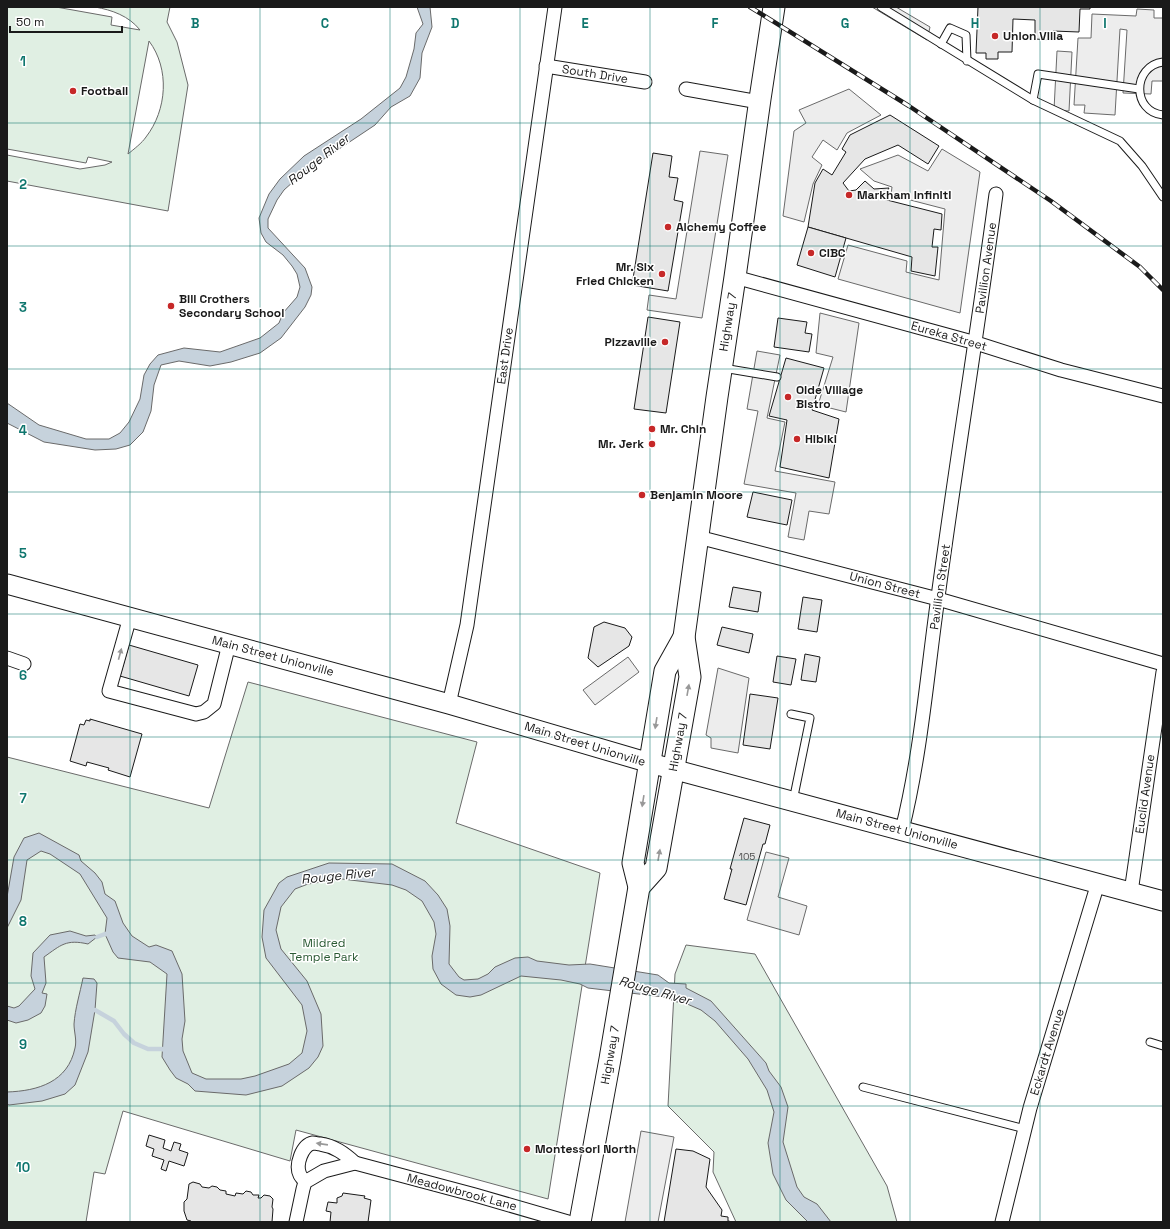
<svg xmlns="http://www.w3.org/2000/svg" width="1170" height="1229" font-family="'Space Grotesk',sans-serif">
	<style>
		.green { fill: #e0efe3; stroke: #6a6a6a; fill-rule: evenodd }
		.parking { fill: #ededed; stroke: #6a6a6a }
		.water { fill: #c6d2dc; stroke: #6a6a6a }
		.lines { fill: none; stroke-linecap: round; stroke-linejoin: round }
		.stream { stroke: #c6d2dc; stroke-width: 4.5 }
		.building { fill: #e6e6e6; stroke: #1a1a1a }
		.lane-casing { stroke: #1a1a1a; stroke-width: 9 }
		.street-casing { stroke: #1a1a1a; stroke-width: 15 }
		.secondary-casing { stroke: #1a1a1a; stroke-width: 21 }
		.primary-casing { stroke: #1a1a1a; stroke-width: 23 }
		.lane { stroke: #fff; stroke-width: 7 }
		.street { stroke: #fff; stroke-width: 13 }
		.secondary { stroke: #fff; stroke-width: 19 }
		.primary { stroke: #fff; stroke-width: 21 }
		.rail-casing { stroke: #1a1a1a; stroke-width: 4.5 }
		.rail { stroke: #fff; stroke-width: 3; stroke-dasharray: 9; stroke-linecap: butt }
		.oneway { fill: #989898 }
		.grid { fill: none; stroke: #0f766e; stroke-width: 1; stroke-opacity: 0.55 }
		.poi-dot { fill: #c62828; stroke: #fff; stroke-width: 1.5 }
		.labels { text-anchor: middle; stroke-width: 3; stroke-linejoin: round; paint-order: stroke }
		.number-label { font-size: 10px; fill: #4d4d4d }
		.poi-label { font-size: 12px; font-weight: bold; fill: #1a1a1a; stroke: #fff; text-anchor: start }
		.street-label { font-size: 12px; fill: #1a1a1a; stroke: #fff }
		.park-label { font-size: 12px; fill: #2b5a34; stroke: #fff }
		.water-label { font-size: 13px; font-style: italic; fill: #1a1a1a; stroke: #fff }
		.grid-label { font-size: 13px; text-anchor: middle; font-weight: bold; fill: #0f766e; stroke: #fff; stroke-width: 3; stroke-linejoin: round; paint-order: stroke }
	</style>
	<rect width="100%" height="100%" fill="#fff"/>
	<g class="green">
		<path d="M 7,7 L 56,7 L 112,17 L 111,25 L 140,30 C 129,16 112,10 95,7 L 170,7 L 167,22 L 177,42 L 188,85 L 168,211 L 7,181 L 7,155 L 80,169 L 105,165 L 112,162 L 88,157 L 86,163 L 7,149 ZM 149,41 C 170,69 167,110 146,137 C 142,143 134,149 128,154 Z"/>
		<polygon points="248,682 477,742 456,823 600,873 548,1199 296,1130 290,1161 123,1111 105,1174 94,1172 86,1222 7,1222 7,757 209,808"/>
		<polygon points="686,945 755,954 887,1186 897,1222 736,1222 713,1172 714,1152 668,1106 675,974"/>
	</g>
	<g class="parking">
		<polygon points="872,7 896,7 930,27 927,40"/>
		<polygon points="1137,9 1154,10 1154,18 1163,18 1163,81 1152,81 1151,94 1123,93 1127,30 1120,29 1115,115 1084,113 1085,105 1074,105 1078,38 1091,38 1092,14 1136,16"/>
		<polygon points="1057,51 1072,52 1069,111 1054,110"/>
		<polygon points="849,89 881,115 847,133 837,150 823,140 812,157 822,165 813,184 804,222 783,216 794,131 806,123 799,110"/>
		<polygon points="942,149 980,172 960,313 838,279 848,245 907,261 906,272 939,280 945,209 891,195 892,187 874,181 860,169 898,155 928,171"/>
		<polygon points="700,151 728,155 702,318 647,310 649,295 676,299"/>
		<polygon points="820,313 859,323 846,412 818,405 833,357 816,353"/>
		<polygon points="757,351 780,355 767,418 785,422 775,471 835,482 829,514 809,511 804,540 788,537 796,493 744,484 758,411 747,409"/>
		<polygon points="628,657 639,672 595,705 583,690"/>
		<polygon points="718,668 749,678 738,753 711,748 711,738 706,735"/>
		<polygon points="766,852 789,858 778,897 807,906 799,935 747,920"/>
		<polygon points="641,1131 674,1137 658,1222 625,1222"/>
	</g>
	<g class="water">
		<polygon points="417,7 430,7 432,27 422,53 420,78 410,96 391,107 375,125 303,173 284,190 277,200 268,219 268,228 305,268 312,287 311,295 305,307 281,338 260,353 231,362 210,366 179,361 161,365 154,385 151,411 143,432 130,445 116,449 95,450 44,442 7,423 7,403 39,425 86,439 109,439 120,433 129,422 140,399 144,375 150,364 158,355 184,348 220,352 260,338 279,323 283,313 297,297 300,287 297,274 292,266 283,255 266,242 261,233 259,218 269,194 280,179 304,156 361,119 400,88 406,77 414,49 416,33 423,24"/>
		<polygon points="39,833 79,855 81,861 95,873 102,882 105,894 115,901 123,923 132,936 149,947 156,945 172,951 182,974 185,1021 182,1039 183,1051 192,1073 206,1079 241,1079 255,1076 289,1064 302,1053 307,1031 302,1005 266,958 262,937 264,910 279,883 287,877 329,863 392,864 425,881 438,895 447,909 450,926 449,964 459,977 464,980 478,979 488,974 495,967 515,958 528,957 537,961 569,965 590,964 658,975 669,983 686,984 686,988 711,1001 766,1063 769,1071 781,1087 788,1107 783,1142 797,1187 804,1197 817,1204 831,1222 808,1222 786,1200 773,1174 768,1143 774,1112 767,1090 748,1059 715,1021 701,1010 685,1003 683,1001 677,1002 664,997 588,988 580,984 561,980 521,976 481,995 470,997 456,995 441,984 433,969 432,956 436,934 434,922 422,901 406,890 392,885 342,879 308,884 295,889 281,907 276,930 281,949 307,981 321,1014 323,1046 318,1057 309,1068 282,1086 246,1095 195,1091 188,1084 176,1078 170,1070 162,1057 167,974 150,962 118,958 113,952 105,934 107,918 80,874 50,854 41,851 27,860 21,900 7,928 7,897 14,857 24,838"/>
		<path d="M 70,931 L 86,936 L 95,935 L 97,937 L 88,944 C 66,939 61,945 44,957 L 46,983 L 42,993 L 47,994 L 45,1006 L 41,1013 L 28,1020 L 16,1023 L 7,1020 L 7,1006 L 14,1008 L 19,1006 L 35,989 L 31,976 L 33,953 L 50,935 Z"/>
		<path d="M 83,978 L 94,979 L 97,983 L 95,1010 L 88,1052 L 75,1085 L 65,1094 L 42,1101 L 9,1105 L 7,1104 L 7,1092 C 38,1091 68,1082 75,1048 C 77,1040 74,1032 74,1024 C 75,1009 80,993 83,978 Z"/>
	</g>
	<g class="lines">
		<g class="stream">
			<polyline points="97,937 105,934 111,934"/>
			<polyline points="95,1010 114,1021 124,1034 134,1043 148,1049 163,1049 166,1052"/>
		</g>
	</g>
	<g class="building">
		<polygon points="978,7 1090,7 1090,9 1080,9 1079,32 1053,31 1052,40 1035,39 1035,20 1013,19 1012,52 998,52 998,59 986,59 986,53 976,53"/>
		<polygon points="890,115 939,146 928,164 898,145 865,159 843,183 849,191 856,190 865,181 874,189 889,188 883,199 942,214 941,230 934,229 932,247 938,247 935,276 911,271 912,257 808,227 815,183 823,169 832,175 846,152 842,149 850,135"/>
		<polygon points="653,153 672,156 669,177 678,178 674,200 683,202 668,291 632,285"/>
		<polygon points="808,227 846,238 835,277 797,265"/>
		<polygon points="648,317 680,322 666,413 634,409"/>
		<polygon points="778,318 807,322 805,333 812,334 809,352 774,347"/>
		<polygon points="786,358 824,368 812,410 839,419 829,478 780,467 787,420 769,416"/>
		<polygon points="753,492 792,500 787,525 747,517"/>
		<polygon points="733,587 761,592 758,612 729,607"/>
		<polygon points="803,597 822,600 817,632 798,629"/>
		<polygon points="604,622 625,628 632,637 629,646 598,667 588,658 594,627"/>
		<polygon points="722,627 753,634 749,653 717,645"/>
		<polygon points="129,645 198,665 189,696 120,676"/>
		<polygon points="805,654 820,657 816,682 801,680"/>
		<polygon points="777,656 796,659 791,685 773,682"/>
		<polygon points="750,694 778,698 770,749 743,745"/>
		<polygon points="90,719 142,734 130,777 108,770 109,768 87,762 86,766 70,761 80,724 84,725 86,720 90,721"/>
		<polygon points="744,818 770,825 765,844 763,844 746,905 724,899 732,869 730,869"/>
		<polygon points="149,1135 165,1140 163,1148 171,1151 174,1142 181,1144 179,1150 188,1153 184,1166 169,1161 166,1171 161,1169 164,1160 152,1156 154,1149 146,1146"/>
		<polygon points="676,1149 693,1151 710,1159 706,1187 722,1210 721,1216 728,1217 728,1221 733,1222 664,1222"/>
		<polygon points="193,1182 200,1184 202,1187 209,1188 212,1186 217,1187 220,1190 226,1191 226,1194 235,1196 236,1193 243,1194 246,1191 251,1192 253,1195 259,1195 258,1198 261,1198 264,1195 270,1196 273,1199 272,1207 273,1209 272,1222 191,1222 191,1221 187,1220 184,1211 184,1202 187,1199 189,1184"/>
		<polygon points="343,1193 365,1196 364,1198 371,1200 368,1222 330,1222 331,1212 326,1211 328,1202 337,1203 337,1198 342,1196"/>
	</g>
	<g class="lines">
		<defs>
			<g id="lane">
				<polyline points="881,7 1033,100 1120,141 1142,166 1163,197"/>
				<polyline points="941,44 950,28 966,35 967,61"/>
				<path d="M 1163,62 C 1132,66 1132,112 1163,115"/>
				<polyline points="1033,100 1038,74 1139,89"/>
				<polyline points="723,368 777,377"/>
				<polyline points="791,714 810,718 793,801"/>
				<polyline points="1150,1042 1163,1046"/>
				<polyline points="863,1087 1025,1129"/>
			</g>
			<g id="street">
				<polyline points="546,66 645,82"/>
				<polyline points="686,89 759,102"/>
				<polyline points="735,277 976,343 1061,370 1163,396"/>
				<polyline points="698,537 938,599 1163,664"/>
				<polyline points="130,617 109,691 196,714 204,712 214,704 229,644"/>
				<polyline points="7,658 24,664"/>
				<polyline points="449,704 467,625 555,7"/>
				<path d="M 902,830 C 921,754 927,675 938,597 C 956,463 978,329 996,194"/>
				<polyline points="1131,892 1163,672"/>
				<path d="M 305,1182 C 304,1180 301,1177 300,1175 C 295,1165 302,1145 313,1143 C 315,1143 318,1144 320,1144 C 334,1146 344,1153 355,1163"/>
				<polyline points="296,1222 303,1189 305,1182 324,1171 355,1163 475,1195 568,1222"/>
				<polyline points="1002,1222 1030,1108 1098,883"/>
			</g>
			<polyline id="secondary" points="7,584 449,704 650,763 1163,901"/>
			<g id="primary">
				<polyline points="639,887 656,868 690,677 684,637 717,397 735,277 760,99 774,7"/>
				<polyline points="580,1222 610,1059 639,887 633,863 665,671 684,637"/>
			</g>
		</defs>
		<use href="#lane" class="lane-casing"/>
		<use href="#street" class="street-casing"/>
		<use href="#secondary" class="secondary-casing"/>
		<use href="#primary" class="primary-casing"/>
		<use href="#lane" class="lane"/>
		<use href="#street" class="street"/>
		<use href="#secondary" class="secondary"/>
		<use href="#primary" class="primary"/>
		<defs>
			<polyline id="rail" points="750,7 909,106 1051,201 1140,267 1163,290"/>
		</defs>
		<use href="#rail" class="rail-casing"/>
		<use href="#rail" class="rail"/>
	</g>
	<defs><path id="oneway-solid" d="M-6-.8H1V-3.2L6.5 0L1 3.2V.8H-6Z"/></defs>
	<g class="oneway">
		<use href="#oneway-solid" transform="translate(120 654) rotate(-75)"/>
		<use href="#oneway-solid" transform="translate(688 690) rotate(-80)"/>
		<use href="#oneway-solid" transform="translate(656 723) rotate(99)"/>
		<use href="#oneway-solid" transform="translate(643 801) rotate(99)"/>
		<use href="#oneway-solid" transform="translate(659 855) rotate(-80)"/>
		<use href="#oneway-solid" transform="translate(322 1144) rotate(-172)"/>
	</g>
	<path class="grid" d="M 130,7 L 130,1222M 260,7 L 260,1222M 390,7 L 390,1222M 520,7 L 520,1222M 650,7 L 650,1222M 780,7 L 780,1222M 910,7 L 910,1222M 1040,7 L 1040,1222M 7,123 L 1163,123M 7,246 L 1163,246M 7,369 L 1163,369M 7,492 L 1163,492M 7,614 L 1163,614M 7,737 L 1163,737M 7,860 L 1163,860M 7,983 L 1163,983M 7,1106 L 1163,1106"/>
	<g class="poi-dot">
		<circle cx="995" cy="36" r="4"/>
		<circle cx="73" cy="91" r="4"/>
		<circle cx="849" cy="195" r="4"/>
		<circle cx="668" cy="227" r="4"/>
		<circle cx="811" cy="253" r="4"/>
		<circle cx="662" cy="274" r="4"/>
		<circle cx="171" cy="306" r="4"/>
		<circle cx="665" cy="342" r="4"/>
		<circle cx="788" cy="397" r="4"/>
		<circle cx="652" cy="429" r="4"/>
		<circle cx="797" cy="439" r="4"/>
		<circle cx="652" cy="444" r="4"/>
		<circle cx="642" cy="495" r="4"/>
		<circle cx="527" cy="1149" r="4"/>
	</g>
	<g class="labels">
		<g class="number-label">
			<text x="747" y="860">105</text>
		</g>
		<g class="poi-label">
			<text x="1003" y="40">Union Villa</text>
			<text x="81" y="95">Football</text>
			<text x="857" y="199">Markham Infiniti</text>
			<text x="676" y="231">Alchemy Coffee</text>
			<text x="819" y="257">CIBC</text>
			<text x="654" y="271" text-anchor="end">Mr. Six<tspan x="654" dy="14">Fried Chicken</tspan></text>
			<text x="179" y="303">Bill Crothers<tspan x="179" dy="14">Secondary School</tspan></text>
			<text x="657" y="346" text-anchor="end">Pizzaville</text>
			<text x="796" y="394">Olde Village<tspan x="796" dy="14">Bistro</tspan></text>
			<text x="660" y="433">Mr. Chin</text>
			<text x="805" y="443">Hibiki</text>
			<text x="644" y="448" text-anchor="end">Mr. Jerk</text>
			<text x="650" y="499">Benjamin Moore</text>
			<text x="535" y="1153">Montessori North</text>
		</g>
		<g class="street-label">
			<text transform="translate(595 74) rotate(9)" y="4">South Drive</text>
			<text transform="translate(986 268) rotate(-82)" y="4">Pavillion Avenue</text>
			<text transform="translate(728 322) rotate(-81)" y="4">Highway 7</text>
			<text transform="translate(949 336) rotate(16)" y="4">Eureka Street</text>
			<text transform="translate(505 356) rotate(-82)" y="4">East Drive</text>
			<text transform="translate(885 585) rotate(15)" y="4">Union Street</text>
			<text transform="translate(940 587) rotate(-82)" y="4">Pavillion Street</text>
			<text transform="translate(273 656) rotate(15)" y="4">Main Street Unionville</text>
			<text transform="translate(678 742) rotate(-80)" y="4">Highway 7</text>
			<text transform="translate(585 744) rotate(17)" y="4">Main Street Unionville</text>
			<text transform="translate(1145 794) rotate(-82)" y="4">Euclid Avenue</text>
			<text transform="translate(897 829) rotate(15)" y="4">Main Street Unionville</text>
			<text transform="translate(1047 1052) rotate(-73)" y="4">Eckardt Avenue</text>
			<text transform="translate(610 1055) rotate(-80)" y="4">Highway 7</text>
			<text transform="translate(462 1192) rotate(15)" y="4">Meadowbrook Lane</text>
		</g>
		<g class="park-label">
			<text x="324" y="947">Mildred<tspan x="324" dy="14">Temple Park</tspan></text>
		</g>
		<g class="water-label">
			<text transform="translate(318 159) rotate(-38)" y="5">Rouge River</text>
			<text transform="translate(338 875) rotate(-6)" y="5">Rouge River</text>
			<text transform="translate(655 990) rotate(16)" y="5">Rouge River</text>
		</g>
	</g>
	<g class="grid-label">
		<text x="195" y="28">B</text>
		<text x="325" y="28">C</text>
		<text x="455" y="28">D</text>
		<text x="585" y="28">E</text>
		<text x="715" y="28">F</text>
		<text x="845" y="28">G</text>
		<text x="975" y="28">H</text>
		<text x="1105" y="28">I</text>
		<text x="23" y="66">1</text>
		<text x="23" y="189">2</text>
		<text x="23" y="312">3</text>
		<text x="23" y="435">4</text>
		<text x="23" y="558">5</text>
		<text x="23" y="680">6</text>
		<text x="23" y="803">7</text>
		<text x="23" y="926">8</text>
		<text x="23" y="1049">9</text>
		<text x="23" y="1172">10</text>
	</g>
	<rect width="1170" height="1229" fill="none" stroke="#1a1a1a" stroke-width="16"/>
	<path d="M10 26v6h112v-6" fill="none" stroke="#1a1a1a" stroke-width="2"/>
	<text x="16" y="26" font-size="12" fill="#1a1a1a" stroke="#ffffff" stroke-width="3" paint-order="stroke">50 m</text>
</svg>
